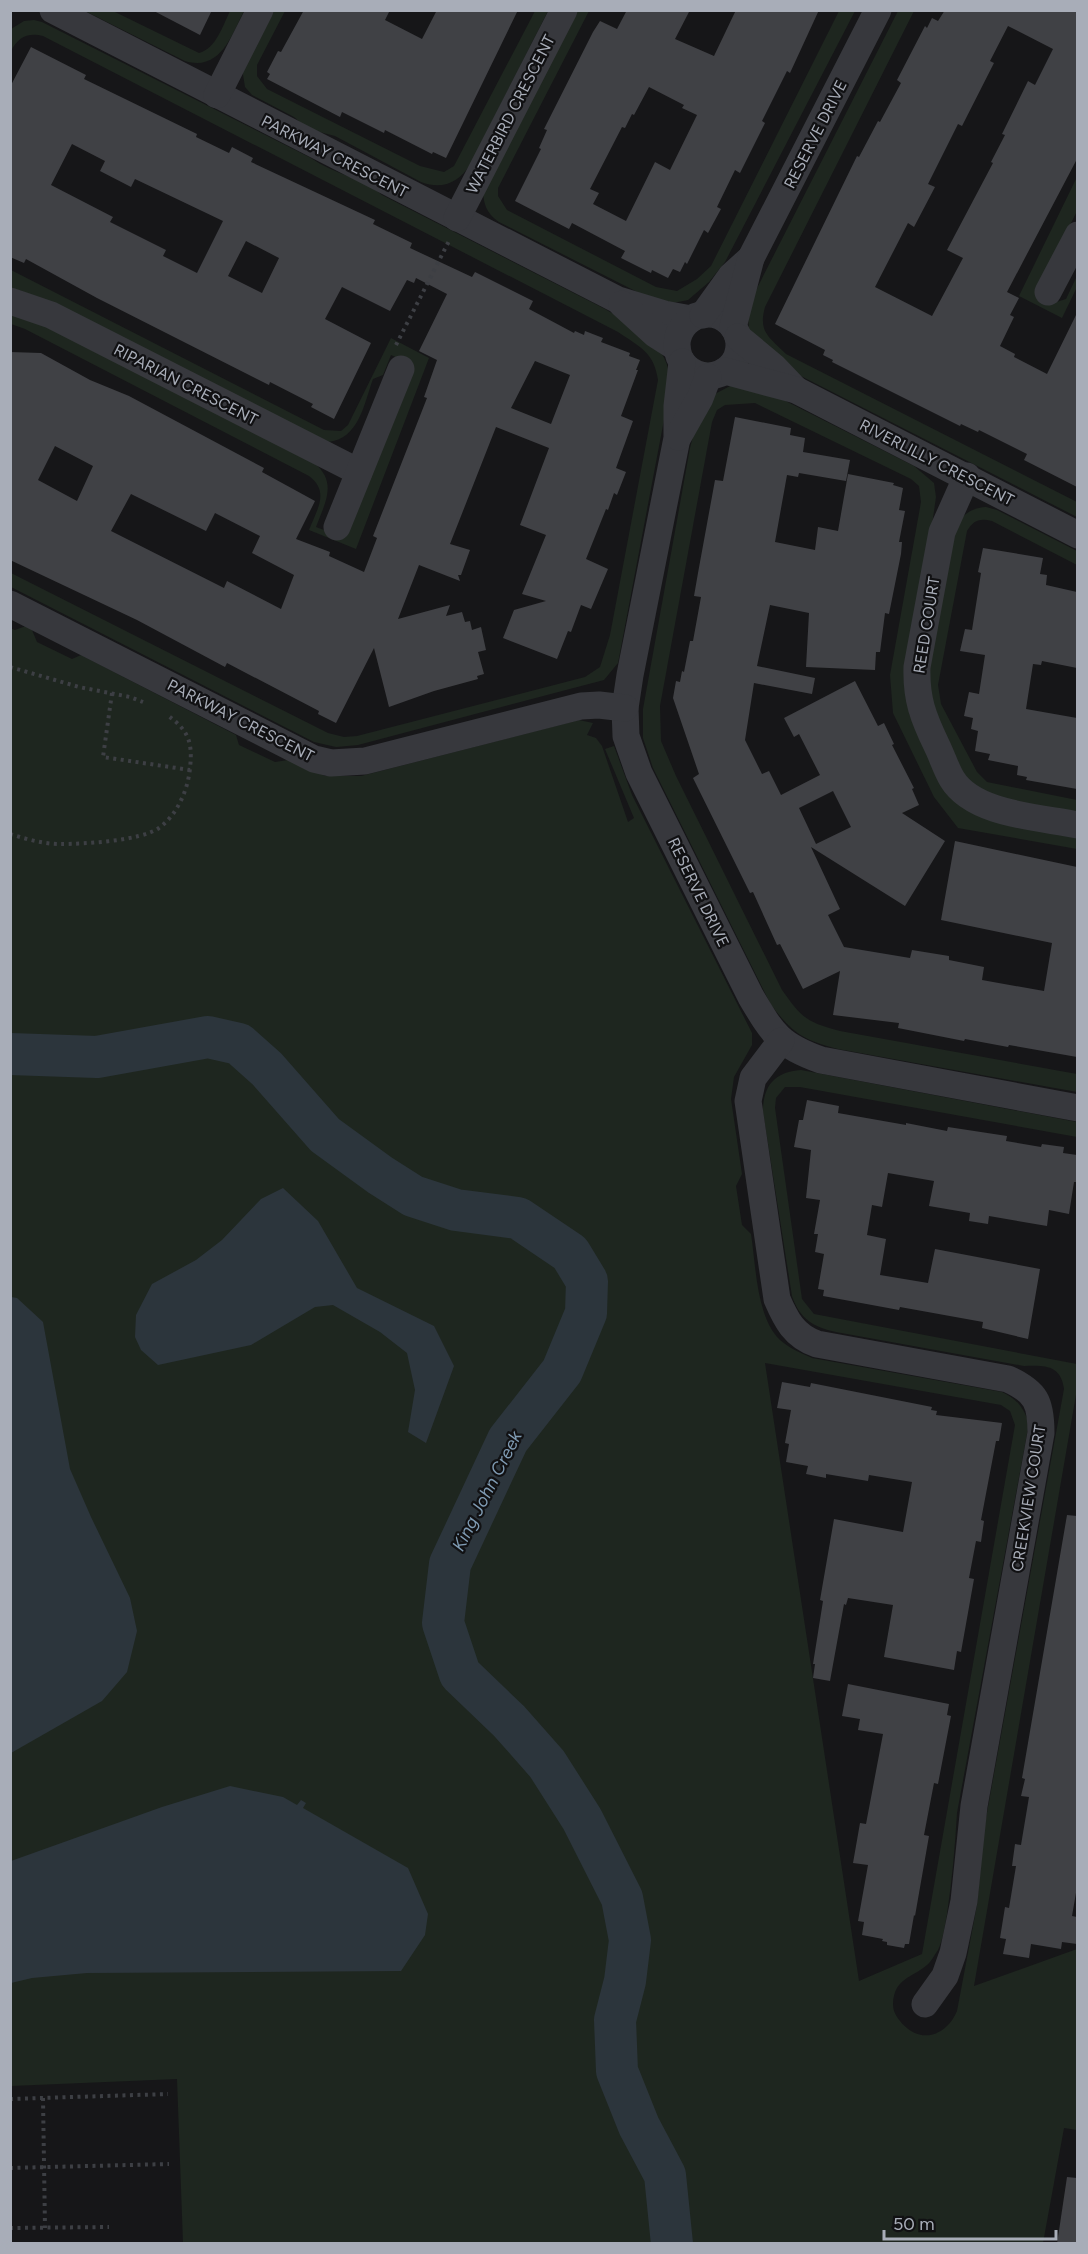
<svg xmlns="http://www.w3.org/2000/svg" width="1088" height="2254" font-family="Figtree,sans-serif">
	<style>
		.green { fill: #1e261f; fill-rule: evenodd }
		.water { fill: #2c353c }
		.lines { fill: none; stroke-linecap: round; stroke-linejoin: round }
		.river { stroke: #2c353c; stroke-width: 42 }
		.building { fill: #404145; fill-rule: evenodd }
		.path { stroke: #3d3f44; stroke-width: 4; stroke-dasharray: 3 4.5; stroke-linecap: butt }
		.street { stroke: #37383d; stroke-width: 27 }
		.labels { text-anchor: middle; stroke-width: 4.5; stroke-linejoin: round; paint-order: stroke }
		.street-label { font-size: 16px; fill: #a8adb8; stroke: #111113 }
		.water-label { font-size: 18px; font-style: italic; fill: #7f9bb3; stroke: #111113 }
	</style>
	<rect width="100%" height="100%" fill="#161618"/>
	<g class="green">
		<path d="M 85,11 L 113,11 L 199,53 C 216,49 223,25 230,11 L 244,11 C 232,35 220,72 185,61 Z"/>
		<path d="M 269,11 L 285,11 L 257,65 L 257,76 L 267,89 L 420,166 L 444,172 L 454,166 L 535,11 L 548,11 L 470,165 C 458,183 442,190 421,182 L 335,136 L 308,129 L 294,117 L 252,95 L 245,87 L 242,68 Z"/>
		<path d="M 572,11 L 589,11 L 498,188 L 498,196 L 507,210 L 656,287 L 677,291 L 697,279 L 711,266 L 839,11 L 855,11 L 725,262 L 709,282 L 688,300 L 673,303 L 655,301 L 499,222 C 486,213 483,203 483,187 Z"/>
		<path d="M 898,11 L 914,11 L 765,307 C 758,332 769,337 786,354 L 1077,502 L 1077,517 L 795,373 L 749,330 L 748,317 L 752,298 Z"/>
		<path d="M 34,20 L 42,22 L 311,158 C 333,174 361,177 382,195 L 605,309 C 629,323 667,343 669,375 C 670,385 668,395 667,404 L 618,663 L 604,680 L 358,745 L 336,747 L 314,742 L 11,587 L 11,573 L 328,733 L 344,737 L 357,736 L 585,677 L 600,667 L 610,635 L 658,380 C 654,352 640,347 618,332 L 43,36 C 28,32 18,37 11,51 L 11,29 L 24,21 Z"/>
		<polygon points="1077,177 1077,211 1036,294 1053,303 1066,299 1077,276 1077,287 1062,318 1019,296"/>
		<path d="M 11,270 L 324,430 L 341,431 L 348,425 L 391,338 L 429,358 L 356,549 L 309,530 C 317,509 330,492 309,476 L 25,329 L 11,324 L 10,311 L 33,319 L 314,463 C 338,482 325,503 316,527 L 342,537 L 411,364 L 391,355 L 383,375 L 373,379 C 364,404 359,439 328,442 L 22,291 L 11,288 Z"/>
		<path d="M 732,385 L 758,387 L 914,466 L 934,483 L 936,497 L 907,701 L 910,716 L 938,777 L 1077,836 L 1077,849 L 958,828 L 934,797 L 893,713 L 890,675 L 921,502 L 919,486 L 911,479 L 755,403 L 725,405 L 717,410 L 712,422 L 660,706 L 661,741 L 676,776 L 782,990 C 802,1018 806,1022 840,1031 L 1077,1074 L 1077,1092 L 838,1049 C 801,1039 794,1034 771,1005 L 653,768 L 643,738 L 643,709 L 690,448 L 695,429 L 713,395 Z"/>
		<path d="M 986,507 L 997,510 L 1077,551 L 1077,565 L 992,521 C 979,518 974,520 967,531 L 938,685 L 941,704 L 977,772 L 987,782 L 1077,800 L 1077,814 L 995,799 L 969,780 L 961,770 L 935,720 L 928,671 L 953,529 C 961,516 970,508 986,507 Z"/>
		<path d="M 26,626 L 32,630 L 37,642 L 72,659 L 81,655 L 236,735 L 239,745 L 275,762 L 288,760 L 325,776 L 361,776 L 579,720 L 593,723 L 587,735 L 596,738 L 602,746 L 628,822 L 634,818 L 605,749 L 614,746 L 632,795 L 752,1033 L 752,1045 L 734,1077 L 731,1099 L 742,1174 L 736,1186 L 742,1225 L 751,1234 C 756,1265 756,1317 780,1340 C 789,1348 801,1353 812,1358 L 1002,1392 C 1017,1399 1023,1407 1029,1423 L 957,1813 C 955,1847 952,1881 947,1914 C 945,1925 943,1940 938,1950 C 935,1954 931,1962 927,1965 C 912,1978 894,1978 893,2004 C 893,2011 896,2016 900,2021 C 919,2045 946,2037 957,2011 L 977,1905 L 984,1829 L 1064,1389 C 1061,1365 1045,1365 1024,1366 L 836,1332 C 813,1327 800,1319 792,1296 L 763,1112 C 763,1085 775,1072 801,1070 L 1077,1122 L 1077,1137 L 800,1087 L 785,1087 L 776,1098 L 775,1108 L 802,1299 L 814,1314 L 1077,1364 L 1077,1389 L 974,1986 L 1077,1949 L 1077,2130 L 1064,2128 L 1043,2243 L 183,2243 L 177,2079 L 11,2086 L 10,628 L 15,630 ZM 765,1363 L 1001,1405 L 1010,1411 L 1015,1425 L 922,1954 L 859,1981 Z"/>
	</g>
	<g class="water">
		<polygon points="283,1188 318,1221 357,1288 434,1326 454,1366 426,1443 408,1432 415,1390 407,1353 380,1332 333,1305 315,1307 251,1345 158,1365 141,1350 135,1337 136,1315 152,1284 196,1260 222,1240 261,1199"/>
		<polygon points="11,1297 17,1298 43,1322 70,1469 91,1517 130,1598 137,1631 127,1672 102,1701 11,1753"/>
		<polygon points="230,1786 283,1797 297,1805 301,1800 306,1803 303,1808 408,1868 428,1914 425,1935 401,1971 87,1973 32,1978 11,1983 11,1861 162,1807"/>
	</g>
	<g class="lines">
		<polyline class="river" points="10,1054 97,1057 208,1037 239,1044 267,1069 325,1135 380,1175 413,1196 456,1210 518,1218 570,1253 587,1281 586,1313 562,1371 508,1440 450,1564 443,1623 460,1674 509,1721 547,1764 582,1819 622,1898 630,1940 625,1981 615,2020 617,2071 639,2126 665,2175 672,2244"/>
	</g>
	<g class="building">
		<polygon points="152,10 212,10 200,35"/>
		<polygon points="304,10 390,10 385,20 422,39 437,10 518,10 446,158 433,152 432,154 385,130 384,133 342,112 340,117 267,79 270,74 267,72 278,51 281,52"/>
		<path d="M 627,10 L 690,10 L 675,39 L 714,56 L 736,10 L 819,10 L 790,73 L 787,71 L 762,121 L 765,123 L 740,173 L 735,170 L 717,207 L 721,209 L 708,233 L 704,230 L 687,264 L 685,262 L 680,272 L 673,269 L 668,278 L 652,270 L 651,273 L 621,258 L 625,251 L 572,223 L 569,229 L 515,201 L 541,149 L 539,148 L 547,130 L 544,129 L 593,32 L 600,21 L 617,29 ZM 649,87 L 684,105 L 682,108 L 697,115 L 670,170 L 655,162 L 626,221 L 593,204 L 599,193 L 590,189 L 622,127 L 625,128 L 632,114 L 634,115 Z"/>
		<path d="M 945,10 L 1077,10 L 1077,159 L 1007,292 L 1019,298 L 1010,315 L 1014,317 L 1000,346 L 1015,354 L 1014,357 L 1047,374 L 1077,313 L 1077,487 L 1024,460 L 1027,454 L 979,430 L 978,432 L 961,424 L 960,426 L 832,362 L 833,360 L 823,355 L 825,350 L 775,324 L 857,156 L 859,157 L 878,121 L 880,122 L 901,83 L 897,80 L 925,26 L 927,28 L 932,18 L 938,21 ZM 1008,26 L 1053,49 L 1035,85 L 1028,81 L 1002,134 L 1005,135 L 991,162 L 993,163 L 947,250 L 963,258 L 932,316 L 875,287 L 908,223 L 914,227 L 935,187 L 928,184 L 958,124 L 962,126 L 994,63 L 990,61 Z"/>
		<path d="M 31,47 L 86,75 L 84,79 L 197,134 L 196,137 L 229,153 L 232,147 L 253,158 L 251,162 L 375,220 L 373,224 L 412,243 L 410,248 L 472,277 L 475,272 L 533,301 L 529,309 L 574,333 L 575,331 L 584,335 L 585,331 L 603,338 L 601,342 L 630,353 L 629,356 L 640,360 L 636,370 L 638,370 L 621,416 L 633,421 L 616,468 L 626,472 L 617,495 L 614,493 L 608,510 L 606,509 L 586,559 L 608,569 L 591,609 L 581,605 L 571,632 L 568,631 L 557,659 L 503,638 L 514,610 L 546,601 L 522,594 L 546,535 L 520,525 L 549,448 L 496,427 L 450,544 L 470,550 L 461,575 L 458,575 L 460,581 L 419,565 L 398,619 L 450,605 L 446,616 L 462,612 L 465,622 L 470,621 L 472,630 L 481,627 L 486,650 L 478,652 L 484,674 L 477,676 L 478,679 L 434,691 L 389,707 L 374,648 L 336,723 L 318,714 L 319,711 L 227,663 L 225,667 L 137,620 L 10,560 L 10,352 L 41,353 L 90,380 L 129,396 L 264,468 L 262,472 L 315,501 L 296,539 L 330,552 L 329,556 L 364,572 L 377,538 L 373,536 L 427,398 L 424,397 L 437,360 L 419,351 L 447,294 L 416,278 L 414,283 L 407,280 L 390,311 L 342,287 L 325,319 L 371,343 L 334,419 L 311,407 L 313,404 L 270,382 L 269,385 L 97,298 L 26,259 L 24,263 L 10,257 L 10,87 ZM 72,144 L 105,161 L 100,171 L 131,187 L 135,179 L 223,221 L 197,273 L 163,256 L 166,250 L 110,222 L 113,217 L 51,185 ZM 246,241 L 279,258 L 262,293 L 228,276 ZM 535,361 L 570,375 L 551,424 L 511,408 ZM 55,446 L 93,466 L 77,501 L 38,480 ZM 131,494 L 206,531 L 215,513 L 260,536 L 252,553 L 294,575 L 281,609 L 227,581 L 224,588 L 111,531 Z"/>
		<path d="M 735,417 L 791,428 L 790,435 L 805,438 L 803,452 L 850,460 L 846,481 L 799,473 L 798,477 L 787,475 L 775,542 L 815,550 L 818,527 L 838,531 L 848,474 L 894,483 L 893,485 L 903,488 L 899,510 L 905,511 L 899,542 L 902,542 L 901,554 L 889,614 L 885,613 L 880,652 L 876,652 L 875,670 L 806,667 L 809,613 L 770,605 L 757,666 L 815,678 L 812,694 L 754,683 L 745,740 L 762,774 L 769,771 L 781,795 L 820,775 L 799,734 L 794,737 L 784,718 L 855,681 L 878,726 L 884,723 L 894,744 L 892,745 L 914,788 L 912,789 L 919,805 L 902,813 L 945,841 L 905,906 L 811,847 L 840,909 L 828,915 L 844,947 L 910,958 L 912,950 L 949,956 L 949,960 L 984,967 L 982,980 L 1044,991 L 1052,943 L 941,920 L 955,841 L 1077,867 L 1077,1057 L 1009,1045 L 1008,1047 L 965,1039 L 964,1041 L 898,1028 L 899,1023 L 833,1015 L 840,971 L 803,989 L 780,944 L 777,945 L 753,892 L 750,893 L 693,778 L 699,774 L 673,698 L 676,681 L 680,682 L 682,671 L 684,672 L 690,641 L 693,641 L 701,597 L 694,596 L 698,573 L 715,480 L 723,481 ZM 833,791 L 851,827 L 816,844 L 799,808 Z"/>
		<polygon points="983,548 1043,558 1040,574 1047,575 1046,585 1077,592 1077,668 1042,661 1041,665 1033,664 1026,709 1077,718 1077,789 1026,780 1027,777 1017,775 1018,766 988,760 990,754 975,751 978,731 971,729 973,718 964,716 969,692 979,694 985,655 960,651 965,629 972,630 981,573 978,572"/>
		<polygon points="807,1100 839,1106 838,1113 906,1125 906,1123 947,1131 948,1127 1007,1136 1006,1141 1041,1147 1042,1144 1064,1147 1063,1153 1077,1155 1077,1182 1074,1182 1069,1214 1049,1210 1047,1226 989,1216 988,1224 969,1221 970,1213 929,1206 934,1181 888,1173 882,1207 872,1205 867,1235 886,1239 880,1275 928,1283 935,1249 1040,1269 1028,1339 982,1328 983,1322 900,1307 899,1310 823,1296 824,1290 818,1289 824,1254 815,1252 818,1234 814,1234 820,1200 806,1198 811,1150 794,1147 799,1120 803,1120"/>
		<polygon points="782,1382 810,1387 811,1383 932,1407 931,1410 937,1411 936,1415 1002,1423 999,1441 996,1441 981,1520 984,1521 981,1542 976,1541 969,1578 974,1579 961,1652 957,1651 954,1670 884,1657 893,1605 848,1598 846,1605 844,1604 830,1681 813,1678 815,1664 813,1664 823,1601 820,1600 834,1519 903,1532 912,1482 869,1475 868,1481 826,1474 826,1478 806,1474 808,1466 786,1462 789,1444 785,1443 791,1410 777,1408"/>
		<polygon points="1067,1515 1077,1516 1077,1887 1072,1916 1077,1917 1077,1944 1062,1942 1061,1949 1031,1944 1029,1958 1003,1954 1006,1939 1000,1938 1005,1907 1009,1908 1016,1866 1012,1866 1015,1844 1021,1845 1029,1797 1021,1796 1025,1779 1022,1778"/>
		<polygon points="848,1684 949,1704 947,1715 951,1716 938,1784 934,1783 924,1835 929,1836 915,1916 914,1915 909,1944 905,1944 904,1948 887,1945 887,1942 882,1941 883,1939 862,1935 864,1922 858,1921 868,1865 853,1863 860,1823 866,1824 883,1734 858,1730 860,1719 842,1716"/>
		<polygon points="1067,2177 1077,2178 1077,2244 1057,2244"/>
	</g>
	<g class="lines">
		<g class="path">
			<polyline points="396,345 450,239"/>
			<polyline points="10,667 79,687 130,697 143,702"/>
			<polyline points="112,693 103,757 190,770"/>
			<path d="M 10,834 C 26,839 43,844 60,844 C 84,844 140,841 159,828 C 177,815 188,790 190,768 C 193,741 188,730 166,714"/>
			<polyline points="43,2098 45,2228"/>
			<polyline points="10,2099 168,2094"/>
			<polyline points="10,2168 169,2164"/>
			<polyline points="10,2228 109,2227"/>
		</g>
		<g class="street">
			<polyline points="53,10 618,300 664,314 691,319"/>
			<polyline points="217,95 260,10"/>
			<polyline points="457,218 564,10"/>
			<polyline points="1048,292 1078,235"/>
			<polyline points="10,301 51,315 359,472"/>
			<polyline points="622,304 655,334 677,348"/>
			<circle cx="708" cy="345" r="31"/>
			<polyline points="703,315 731,276 751,258"/>
			<polyline points="733,327 751,258 878,10"/>
			<polyline points="738,337 774,367 796,390"/>
			<path d="M 682,362 L 677,406 L 677,438 L 630,675 L 625,708 L 626,736 L 639,773 L 751,997 C 773,1034 779,1045 821,1060 L 1078,1108"/>
			<polyline points="725,371 796,390 1078,535"/>
			<polyline points="678,437 700,398 708,377"/>
			<path d="M 967,476 L 942,532 L 917,667 C 916,699 923,717 937,746 C 942,756 946,769 952,779 C 974,815 1040,817 1078,825"/>
			<polyline points="337,527 401,369"/>
			<polyline points="10,604 314,759 331,763 365,761 581,706 599,705 625,708"/>
			<path d="M 781,1041 L 753,1078 L 748,1101 L 777,1299 C 786,1320 794,1336 817,1344 L 1008,1379 C 1036,1392 1041,1402 1041,1433 L 974,1806 L 964,1901 L 953,1953 L 945,1976 L 925,2004"/>
		</g>
	</g>
	<g class="labels">
		<g class="street-label">
			<text transform="translate(510 114) rotate(-63)" y="6">WATERBIRD CRESCENT</text>
			<text transform="translate(815 134) rotate(-63)" y="6">RESERVE DRIVE</text>
			<text transform="translate(335 156) rotate(27)" y="6">PARKWAY CRESCENT</text>
			<text transform="translate(186 384) rotate(27)" y="6">RIPARIAN CRESCENT</text>
			<text transform="translate(937 462) rotate(27)" y="6">RIVERLILLY CRESCENT</text>
			<text transform="translate(926 625) rotate(-81)" y="6">REED COURT</text>
			<text transform="translate(241 720) rotate(27)" y="6">PARKWAY CRESCENT</text>
			<text transform="translate(699 892) rotate(64)" y="6">RESERVE DRIVE</text>
			<text transform="translate(1028 1498) rotate(-81)" y="6">CREEKVIEW COURT</text>
		</g>
		<g class="water-label">
			<text transform="translate(487 1491) rotate(-63)" y="6">King John Creek</text>
		</g>
	</g>
	<rect width="1088" height="2254" fill="none" stroke="#a8adb8" stroke-width="24"/>
	<path d="M884 2230v9h172v-9" fill="none" stroke="#a8adb8" stroke-width="3"/>
	<text x="893" y="2230" font-size="18" fill="#a8adb8" stroke="#111113" stroke-width="4.5" paint-order="stroke">50 m</text>
</svg>
